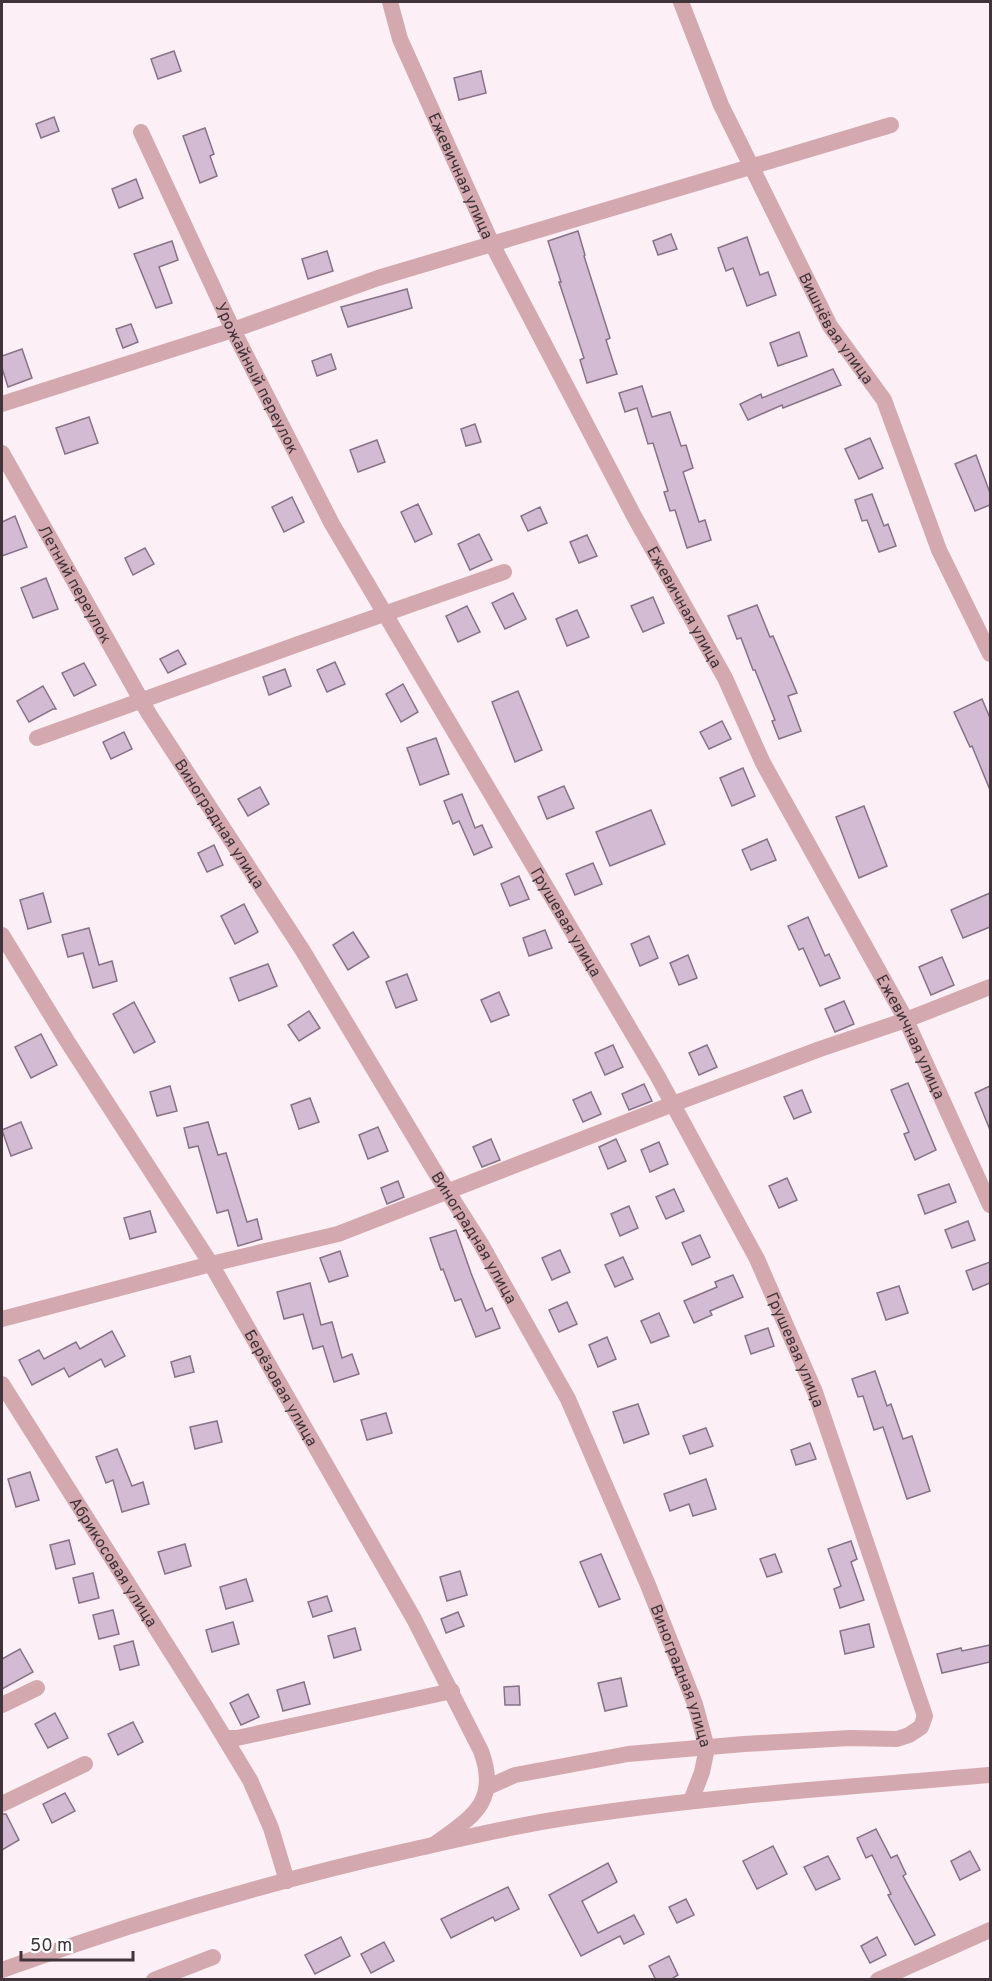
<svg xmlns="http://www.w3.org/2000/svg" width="992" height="1981" font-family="Overpass,sans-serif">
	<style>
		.building { fill: #d3bcd3; stroke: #877287; stroke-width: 1.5 }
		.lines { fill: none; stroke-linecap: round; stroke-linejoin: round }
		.minor { stroke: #d3a8ae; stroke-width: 16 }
		.labels { text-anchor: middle; stroke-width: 5; stroke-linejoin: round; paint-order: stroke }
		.street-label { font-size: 16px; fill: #403339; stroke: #fff }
	</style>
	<rect width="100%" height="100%" fill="#fceff5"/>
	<g class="building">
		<polygon points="174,51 181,71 158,79 151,59"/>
		<polygon points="481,71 486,93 459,100 454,78"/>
		<polygon points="54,117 59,131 41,138 36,124"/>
		<polygon points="205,128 214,154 210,156 217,176 200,183 183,136"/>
		<polygon points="136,179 143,198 119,208 112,189"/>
		<polygon points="578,231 585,255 584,256 610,338 606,340 617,374 587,383 580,360 584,358 559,282 561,282 548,241"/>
		<polygon points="671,234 677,249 658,255 653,241"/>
		<polygon points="747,237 760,275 768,272 776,295 747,306 733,268 726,271 718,248"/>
		<polygon points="172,241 178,260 159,267 172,303 156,308 134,254"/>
		<polygon points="327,251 333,271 308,279 302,259"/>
		<polygon points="407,289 412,308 348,327 341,307"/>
		<polygon points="131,324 138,342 123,348 116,329"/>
		<polygon points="799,332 807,356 778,366 770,343"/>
		<polygon points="22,349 32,378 8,387 2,368 2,356"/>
		<polygon points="331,354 336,369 317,376 312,361"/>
		<polygon points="833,369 841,385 783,408 782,405 748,420 740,404 761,394 762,398"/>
		<polygon points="642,386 652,417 670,412 681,446 686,445 693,468 683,472 699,522 705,520 711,540 687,548 675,510 670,511 664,492 668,491 653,443 648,444 637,408 625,412 619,393"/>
		<polygon points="89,417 98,443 65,454 56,428"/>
		<polygon points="475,424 481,442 466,446 461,429"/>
		<polygon points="870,438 883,468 859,479 845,449"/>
		<polygon points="377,440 385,462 358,472 350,450"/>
		<polygon points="976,455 990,493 990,505 975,511 955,464"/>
		<polygon points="872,494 884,526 888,524 896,546 879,552 867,520 862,521 855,500"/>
		<polygon points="292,497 304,522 284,532 272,507"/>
		<polygon points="418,504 432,534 415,542 401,512"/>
		<polygon points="540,507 547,523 528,531 521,516"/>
		<polygon points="15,516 27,547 2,556 2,522"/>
		<polygon points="479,534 492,560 470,570 458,544"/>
		<polygon points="587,535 597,556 579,563 570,542"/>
		<polygon points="145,548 154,564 133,575 125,558"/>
		<polygon points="46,578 58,609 33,618 21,588"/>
		<polygon points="513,593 526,619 505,629 492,603"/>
		<polygon points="653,597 664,623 643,632 631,606"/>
		<polygon points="757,605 770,637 773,636 797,693 788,696 801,731 779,739 772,721 775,720 755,670 753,670 741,638 737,639 728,616"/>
		<polygon points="467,606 480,632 458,642 446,616"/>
		<polygon points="577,610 589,637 567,646 556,619"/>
		<polygon points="178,650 186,664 168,673 160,659"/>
		<polygon points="335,662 345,684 327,692 317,670"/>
		<polygon points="84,663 96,685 74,696 62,673"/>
		<polygon points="285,669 291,686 269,695 263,677"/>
		<polygon points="403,684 418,712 401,722 386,694"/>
		<polygon points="43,686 56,709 53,709 29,722 17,701"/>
		<polygon points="518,691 542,750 515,762 492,702"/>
		<polygon points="982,699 990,718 990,790 972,746 970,747 954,712"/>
		<polygon points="722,721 731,739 709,749 700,732"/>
		<polygon points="124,732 132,749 111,759 103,742"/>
		<polygon points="436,738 449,774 420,785 407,748"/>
		<polygon points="743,768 755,796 732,806 720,778"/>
		<polygon points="564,786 574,808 547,819 538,797"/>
		<polygon points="260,787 269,804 248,816 238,799"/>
		<polygon points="462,794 475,828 482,825 492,847 474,855 459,821 453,824 444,801"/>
		<polygon points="864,806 887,866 859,878 836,817"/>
		<polygon points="651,810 665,844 610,866 596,832"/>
		<polygon points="767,839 776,860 751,870 742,850"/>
		<polygon points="214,845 223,865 207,872 198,853"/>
		<polygon points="593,863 602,884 575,895 566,874"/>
		<polygon points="519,876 529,899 510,906 501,884"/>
		<polygon points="43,893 51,922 28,929 20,900"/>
		<polygon points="990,893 990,927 963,938 951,910"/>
		<polygon points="244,904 258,932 235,944 221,916"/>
		<polygon points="808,917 825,956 829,954 840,978 820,986 803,948 799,950 788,926"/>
		<polygon points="89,928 99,965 112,961 117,981 93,988 83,953 68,957 62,935"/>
		<polygon points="545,930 552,948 529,956 523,938"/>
		<polygon points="353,932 369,957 348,970 333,945"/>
		<polygon points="649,936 658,958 640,966 631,944"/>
		<polygon points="688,955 697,978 679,985 670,963"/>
		<polygon points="942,957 954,985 931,995 919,967"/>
		<polygon points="268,964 277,986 239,1001 230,978"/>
		<polygon points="407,974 417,1000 396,1008 386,982"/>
		<polygon points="499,992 509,1015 491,1022 481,1000"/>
		<polygon points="844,1001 854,1024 835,1032 825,1009"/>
		<polygon points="134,1002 155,1042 134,1053 113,1014"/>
		<polygon points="309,1011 320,1028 299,1041 288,1025"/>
		<polygon points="41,1034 57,1065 31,1078 15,1047"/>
		<polygon points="613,1045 623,1067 605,1075 595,1053"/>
		<polygon points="707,1045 717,1067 699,1075 689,1053"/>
		<polygon points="908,1083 936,1150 915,1160 904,1134 909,1132 891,1090"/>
		<polygon points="644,1084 652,1101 629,1110 622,1094"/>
		<polygon points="170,1086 177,1111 157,1116 150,1092"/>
		<polygon points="990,1086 990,1130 975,1093"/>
		<polygon points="802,1090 811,1112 794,1119 784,1097"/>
		<polygon points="591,1092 601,1114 583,1122 573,1100"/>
		<polygon points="310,1098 319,1122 299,1129 291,1105"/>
		<polygon points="21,1122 32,1148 11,1156 2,1130"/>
		<polygon points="208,1122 218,1155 226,1153 247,1222 257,1219 262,1239 238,1246 228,1210 217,1213 198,1146 189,1148 184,1128"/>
		<polygon points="378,1127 388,1151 368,1159 359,1135"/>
		<polygon points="491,1139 500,1160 482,1167 473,1147"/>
		<polygon points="616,1139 626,1161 608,1169 599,1147"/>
		<polygon points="659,1142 668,1164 650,1172 641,1150"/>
		<polygon points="787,1178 797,1200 779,1208 769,1186"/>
		<polygon points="398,1181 404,1197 387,1204 381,1188"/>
		<polygon points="949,1184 956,1202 925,1214 918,1195"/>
		<polygon points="674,1189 684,1211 666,1219 656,1197"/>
		<polygon points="629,1206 638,1228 620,1236 611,1214"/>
		<polygon points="150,1211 156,1232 130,1239 124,1218"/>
		<polygon points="968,1221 975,1240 952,1248 945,1230"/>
		<polygon points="456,1230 471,1273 486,1311 492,1308 500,1328 476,1337 461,1299 455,1301 443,1269 441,1270 430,1238"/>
		<polygon points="700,1235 710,1257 692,1265 682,1243"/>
		<polygon points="560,1250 570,1272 552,1280 542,1258"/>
		<polygon points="340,1251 348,1276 329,1282 320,1258"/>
		<polygon points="623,1257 633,1279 615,1287 605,1265"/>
		<polygon points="990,1262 990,1283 973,1290 966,1271"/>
		<polygon points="733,1275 743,1297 710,1311 712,1315 694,1323 684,1301 717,1287 715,1282"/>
		<polygon points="310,1283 321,1325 332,1322 342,1358 352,1354 359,1374 334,1382 323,1346 313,1349 303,1314 284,1319 277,1292"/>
		<polygon points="899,1286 908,1313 886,1320 877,1293"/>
		<polygon points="567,1302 577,1324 559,1332 549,1310"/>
		<polygon points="659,1313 669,1336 651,1343 641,1321"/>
		<polygon points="768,1328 774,1346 751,1354 745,1336"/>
		<polygon points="112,1331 125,1356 105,1367 101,1359 69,1377 64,1368 32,1385 19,1360 39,1350 44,1359 76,1342 80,1349"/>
		<polygon points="607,1337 616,1359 598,1367 589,1345"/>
		<polygon points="190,1356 194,1372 175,1377 171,1362"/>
		<polygon points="875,1371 887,1406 891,1404 903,1439 912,1436 930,1491 907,1499 883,1427 874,1430 863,1396 858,1397 852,1379"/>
		<polygon points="638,1404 649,1434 624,1443 613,1412"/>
		<polygon points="386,1413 392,1433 367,1440 361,1420"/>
		<polygon points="217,1421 222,1442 195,1449 190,1427"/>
		<polygon points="706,1428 713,1446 690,1454 683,1436"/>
		<polygon points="810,1443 816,1459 796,1465 791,1450"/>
		<polygon points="117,1449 132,1486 143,1482 149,1504 122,1512 113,1480 106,1483 96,1457"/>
		<polygon points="30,1472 39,1500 16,1507 8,1479"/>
		<polygon points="706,1479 716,1509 693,1516 689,1504 670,1511 664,1494"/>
		<polygon points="69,1540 75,1564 56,1569 50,1545"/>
		<polygon points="851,1541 857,1559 851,1562 864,1600 840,1608 834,1589 841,1586 828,1549"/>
		<polygon points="185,1544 191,1566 165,1574 158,1552"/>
		<polygon points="601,1554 620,1599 599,1607 580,1562"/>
		<polygon points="775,1554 782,1572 767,1577 760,1559"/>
		<polygon points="460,1571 467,1595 447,1601 440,1577"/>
		<polygon points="93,1573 99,1598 79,1603 73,1578"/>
		<polygon points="246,1579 253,1601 226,1609 220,1587"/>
		<polygon points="327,1596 332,1611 313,1617 308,1602"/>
		<polygon points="113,1610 119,1634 99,1639 93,1615"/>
		<polygon points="458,1612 464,1626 446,1633 441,1619"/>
		<polygon points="233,1622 239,1644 212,1652 206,1630"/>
		<polygon points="869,1624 874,1647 845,1654 840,1631"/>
		<polygon points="355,1628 361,1650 334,1658 328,1636"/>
		<polygon points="133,1641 139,1665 120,1670 114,1646"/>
		<polygon points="990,1645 990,1662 942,1673 937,1654 961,1648 962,1651"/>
		<polygon points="20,1649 33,1672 2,1689 2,1659"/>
		<polygon points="621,1678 627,1706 605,1711 598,1683"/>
		<polygon points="304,1682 310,1704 283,1711 277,1690"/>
		<polygon points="519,1686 520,1705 505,1705 504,1687"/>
		<polygon points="248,1694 259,1717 241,1725 230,1703"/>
		<polygon points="55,1713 68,1738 48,1748 35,1724"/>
		<polygon points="133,1722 143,1742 118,1755 108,1734"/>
		<polygon points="65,1793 75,1811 52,1823 43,1804"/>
		<polygon points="2,1814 6,1814 19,1840 2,1850"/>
		<polygon points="876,1829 891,1858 897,1855 906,1874 903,1876 935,1935 915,1945 888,1895 891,1894 872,1855 866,1858 857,1838"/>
		<polygon points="773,1846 787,1874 757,1889 743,1861"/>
		<polygon points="970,1851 980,1870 960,1880 951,1861"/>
		<polygon points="828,1856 840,1879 816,1890 804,1867"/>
		<polygon points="608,1863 617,1882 582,1901 598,1933 634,1915 644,1934 624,1944 620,1936 581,1956 549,1895"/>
		<polygon points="508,1887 519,1909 495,1921 493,1917 451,1938 441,1919"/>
		<polygon points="686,1899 694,1915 677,1923 669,1907"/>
		<polygon points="341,1937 350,1956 315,1974 305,1955"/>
		<polygon points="877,1937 886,1955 870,1963 861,1946"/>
		<polygon points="384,1942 394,1961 371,1973 361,1954"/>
		<polygon points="669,1956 678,1975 670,1980 656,1980 649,1966"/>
	</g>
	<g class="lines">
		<g class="minor">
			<path id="s1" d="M 390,2 L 400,39 L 492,244 L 634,516 L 725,678 L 763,763 L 906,1020 L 990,1205"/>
			<path id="s2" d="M 681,2 L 721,105 L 830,326 L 884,400 L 939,550 L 990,654"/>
			<path id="s3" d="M 141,132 L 233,330 L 332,524 L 657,1075 L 757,1259 L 815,1392 L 925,1716 L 921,1727 L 909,1735 L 897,1739 L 850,1738 L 744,1744 L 628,1754 L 515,1775 L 488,1787"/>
			<polyline points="2,404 233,330 378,278 891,125"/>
			<path id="s4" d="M 2,453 L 149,714 L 303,951 L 434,1170 L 481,1244 L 568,1399 L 648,1585 L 695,1704 L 707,1748 L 702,1772 L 691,1801"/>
			<polyline points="37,738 304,642 504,572"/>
			<path id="s5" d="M 2,935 L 67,1041 L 211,1264 L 414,1619 L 481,1751 C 500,1802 472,1817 435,1844"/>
			<polyline points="2,1319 211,1264 338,1234 673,1104 820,1049 906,1020 990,987"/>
			<path id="s6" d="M 2,1384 L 207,1709 L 250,1780 L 271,1828 L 287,1881"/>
			<polyline points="2,1705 37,1688"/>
			<polyline points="226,1738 237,1738 452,1691"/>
			<polyline points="2,1804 85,1764"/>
			<path d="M 2,1970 C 134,1922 269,1882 406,1851 C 459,1839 512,1826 565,1818 C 706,1796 849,1787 990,1775"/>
			<polyline points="154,1980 213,1957"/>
			<polyline points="878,1980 990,1930"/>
		</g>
	</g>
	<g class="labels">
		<g class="street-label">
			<text dy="6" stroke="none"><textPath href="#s1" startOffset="188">Ежевичная улица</textPath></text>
			<text dy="6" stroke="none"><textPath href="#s2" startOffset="362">Вишнёвая улица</textPath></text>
			<text dy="6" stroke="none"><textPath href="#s3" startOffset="272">Урожайный переулок</textPath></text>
			<text dy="6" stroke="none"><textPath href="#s4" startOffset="150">Летний переулок</textPath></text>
			<text dy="6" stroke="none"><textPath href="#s1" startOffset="674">Ежевичная улица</textPath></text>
			<text dy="6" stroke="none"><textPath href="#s4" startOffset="430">Виноградная улица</textPath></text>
			<text dy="6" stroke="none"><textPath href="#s3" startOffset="898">Грушевая улица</textPath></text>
			<text dy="6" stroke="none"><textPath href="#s1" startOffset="1160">Ежевичная улица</textPath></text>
			<text dy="6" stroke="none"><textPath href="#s4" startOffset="916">Виноградная улица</textPath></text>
			<text dy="6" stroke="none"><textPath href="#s3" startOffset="1384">Грушевая улица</textPath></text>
			<text dy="6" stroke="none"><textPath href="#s5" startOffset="532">Берёзовая улица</textPath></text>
			<text dy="6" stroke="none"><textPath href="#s6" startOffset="210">Абрикосовая улица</textPath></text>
			<text dy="6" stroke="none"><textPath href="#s4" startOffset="1402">Виноградная улица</textPath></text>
		</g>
	</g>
	<rect width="992" height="1981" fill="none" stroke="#403339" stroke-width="6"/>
	<path d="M21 1951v9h112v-9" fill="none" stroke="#403339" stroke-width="3"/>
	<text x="30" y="1951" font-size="18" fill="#403339" stroke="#ffffff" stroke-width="4.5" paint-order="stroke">50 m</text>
</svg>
